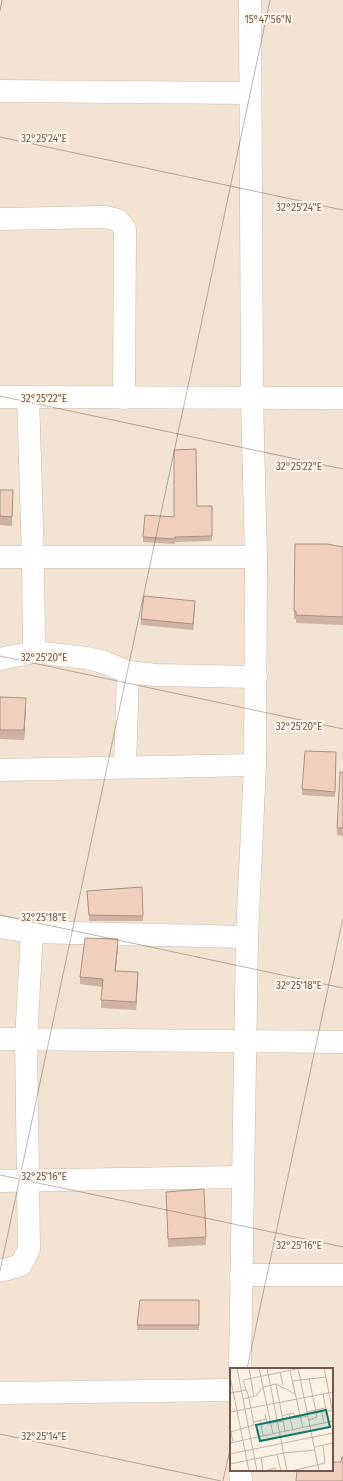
<svg xmlns="http://www.w3.org/2000/svg" width="343" height="1481" font-family="'Fira Sans',sans-serif">
	<style>
		.residential { fill: #f3e3d2; fill-rule: evenodd }
		.lines { fill: none; stroke-linecap: round; stroke-linejoin: round }
		.minor-casing { stroke: #ccb9ab; stroke-width: 23 }
		.minor { stroke: #fff; stroke-width: 22 }
		.wall { fill: #ceb3a2 }
		.shaded-wall { fill: #a89284 }
		.building { fill: #f0d0bc; stroke: #a89284 }
		.ticks { fill: none; stroke: #73584a; stroke-width: 1; stroke-opacity: 0.45 }
		.inset-road { fill: none; stroke: #c5b4a6; stroke-width: 1 }
		.view { fill: #0f766e; fill-opacity: 0.15; stroke: #0f766e; stroke-width: 2 }
		.inset-edge { fill: none; stroke: #73584a; stroke-width: 2 }
		.ticks-label { font-size: 10px; text-anchor: middle; fill: #73584a; stroke: #fef6ea; stroke-width: 4; stroke-linejoin: round; paint-order: stroke }
	</style>
	<rect width="100%" height="100%" fill="#fbf2e4"/>
	<path class="residential" d="M 0,0 L 343,0 L 343,1481 L 0,1481 ZM 231,1369 L 332,1369 L 332,1470 L 231,1470 Z"/>
	<g class="lines">
		<defs>
			<g id="minor">
				<polyline points="0,91 249,93"/>
				<polyline points="0,219 105,217 118,220 125,229 124,398"/>
				<polyline points="0,397 343,398"/>
				<polyline points="0,557 256,557"/>
				<polyline points="34,652 87,658 106,663 128,672 156,675 256,677"/>
				<polyline points="0,659 34,652 33,557 28,397"/>
				<polyline points="125,767 128,672"/>
				<polyline points="0,770 255,765"/>
				<polyline points="0,927 32,932 247,937"/>
				<polyline points="0,1039 343,1042"/>
				<polyline points="0,1181 243,1177"/>
				<polyline points="0,1270 4,1270 21,1265 29,1249 26,1040 32,932"/>
				<polyline points="241,1275 343,1275"/>
				<polyline points="240,1369 247,937 255,765 256,557 252,398 250,0"/>
				<polyline points="0,1393 231,1390"/>
				<polyline points="240,1470 241,1481"/>
			</g>
		</defs>
		<use href="#minor" class="minor-casing"/>
		<use href="#minor" class="minor"/>
	</g>
	<g class="wall">
		<polygon points="0,490 13,500 12,526 0,525"/>
		<polygon points="197,506 212,506 212,541 175,542 175,544 143,542 143,537 174,517"/>
		<polygon points="295,544 343,547 343,625 296,623 296,619 294,619"/>
		<polygon points="195,606 193,630 141,625 141,619"/>
		<polygon points="0,697 26,707 24,740 0,739"/>
		<polygon points="336,752 335,797 302,795 302,789"/>
		<polygon points="343,772 343,836 337,835 337,828"/>
		<polygon points="142,887 143,921 89,921 87,891"/>
		<polygon points="118,946 115,971 138,980 136,1010 101,1008 102,987 80,984 80,977"/>
		<polygon points="166,1192 206,1237 206,1245 168,1247"/>
		<polygon points="199,1300 199,1330 137,1330 137,1325"/>
	</g>
	<g class="shaded-wall">
		<polygon points="195,601 195,606 193,630 193,624"/>
		<polygon points="26,698 26,707 24,740 24,730"/>
		<polygon points="118,939 118,946 115,979 115,971"/>
		<polygon points="138,972 138,980 136,1010 136,1002"/>
	</g>
	<g class="building">
		<polygon points="196,449 197,506 212,506 212,536 175,537 175,539 143,537 145,515 174,517 174,450"/>
		<polygon points="0,490 13,490 12,517 0,516"/>
		<polygon points="295,544 327,544 343,547 343,617 296,615 296,611 294,611"/>
		<polygon points="144,596 195,601 193,624 141,619"/>
		<polygon points="0,697 26,698 24,730 0,730"/>
		<polygon points="305,751 336,752 335,792 302,789"/>
		<polygon points="340,772 343,772 343,828 337,828"/>
		<polygon points="142,887 143,916 89,915 87,891"/>
		<polygon points="85,938 118,939 115,971 138,972 136,1002 101,1000 103,979 80,977"/>
		<polygon points="204,1189 206,1237 168,1239 166,1192"/>
		<polygon points="140,1300 199,1300 199,1325 137,1325"/>
		<polygon points="342,1457 343,1457 343,1481 296,1481 297,1470 332,1470 332,1462 341,1462"/>
	</g>
	<path class="ticks" d="M 0,11 L 2,0M 0,137 L 343,210M 0,396 L 343,469M 0,656 L 343,729M 0,915 L 343,988M 0,1175 L 343,1247M 0,1271 L 270,0M 247,1369 L 343,918M 0,1434 L 221,1481M 223,1481 L 231,1445"/>
	<g transform="translate(230 1368)">
		<rect width="103" height="103" fill="#fbf2e4"/>
		<path class="inset-road" d="M 7,0 L 27,103M 19,0 L 24,29M 29,0 L 43,66M 37,0 L 57,103M 68,0 L 89,103M 94,0 L 103,46M 60,3 L 73,60M 50,4 L 53,17M 0,8 L 19,103M 79,10 L 87,49 L 79,52M 13,12 L 67,1M 62,13 L 96,9M 46,16 L 55,63M 0,25 L 16,22M 93,26 L 96,42 L 102,43M 13,31 L 26,28 L 33,19 L 46,16 L 65,26M 91,41 L 94,55M 0,44 L 103,24M 77,44 L 95,40M 35,46 L 37,56 L 53,53M 59,46 L 63,62M 52,48 L 63,45 L 66,50 L 78,48M 30,52 L 33,68M 24,54 L 36,51M 0,60 L 3,74M 1,64 L 24,57 L 19,30 L 13,12M 0,75 L 103,53M 85,79 L 103,75M 0,86 L 103,65M 47,87 L 51,103M 31,90 L 33,102M 0,96 L 54,85 L 85,82M 34,103 L 45,100 L 46,103M 62,103 L 95,95 L 93,78"/>
		<path class="view" d="M 96,42 L 100,59 L 30,73 L 26,57 Z"/>
		<rect width="103" height="103" class="inset-edge"/>
	</g>
	<g class="ticks-label">
		<text x="268" y="23">15°47'56"N</text>
		<text x="44" y="142">32°25'24"E</text>
		<text x="299" y="211">32°25'24"E</text>
		<text x="44" y="402">32°25'22"E</text>
		<text x="299" y="470">32°25'22"E</text>
		<text x="44" y="661">32°25'20"E</text>
		<text x="299" y="730">32°25'20"E</text>
		<text x="44" y="921">32°25'18"E</text>
		<text x="299" y="989">32°25'18"E</text>
		<text x="44" y="1180">32°25'16"E</text>
		<text x="299" y="1249">32°25'16"E</text>
		<text x="44" y="1440">32°25'14"E</text>
	</g>
</svg>
